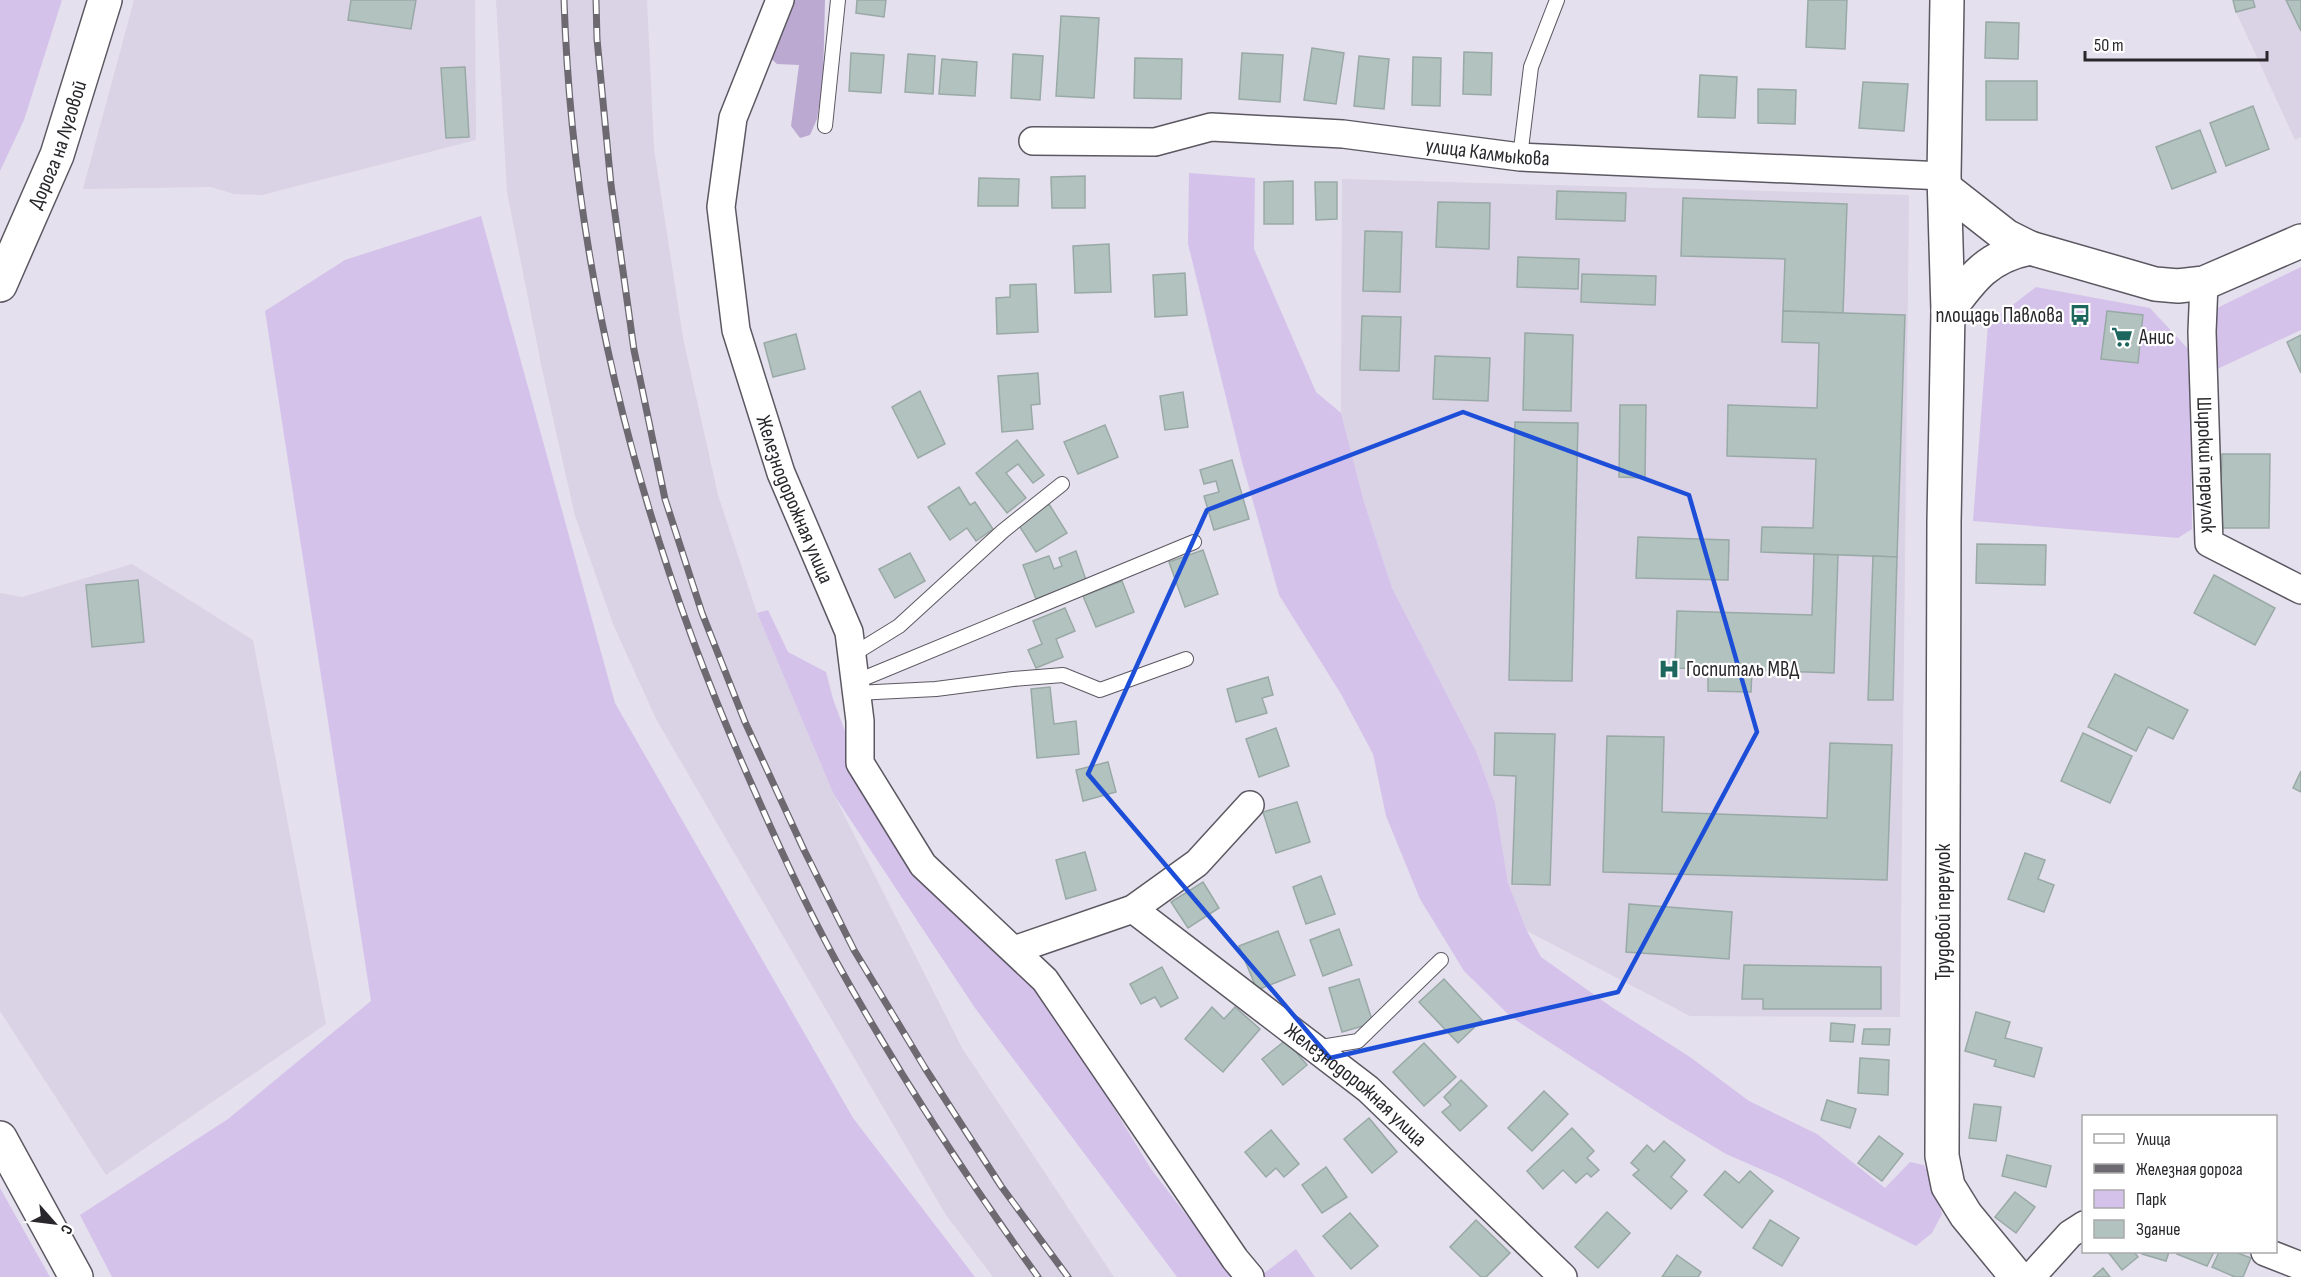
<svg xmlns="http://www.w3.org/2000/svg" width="2301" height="1277" font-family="'Sofia Sans Condensed',sans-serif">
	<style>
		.built { fill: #dad2e5 }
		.green { fill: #d4c2eb }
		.forest { fill: #bba9d1 }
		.building { fill: #b2c2bf; stroke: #99a9a6; stroke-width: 1.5 }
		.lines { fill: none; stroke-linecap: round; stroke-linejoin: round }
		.service-casing { stroke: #5c5862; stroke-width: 16 }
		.minor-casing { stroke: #5c5862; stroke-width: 30 }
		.tertiary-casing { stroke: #5c5862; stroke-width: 36 }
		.service { stroke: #fff; stroke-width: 14 }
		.minor { stroke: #fff; stroke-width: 27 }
		.tertiary { stroke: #fff; stroke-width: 33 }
		.rail-casing { stroke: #6c6970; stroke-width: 7 }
		.rail { stroke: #fff; stroke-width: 4.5; stroke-dasharray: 14; stroke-linecap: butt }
		.marked { fill: none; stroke: #1d4ed8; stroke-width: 4.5; stroke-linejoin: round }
		.labels { text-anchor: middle; stroke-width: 4.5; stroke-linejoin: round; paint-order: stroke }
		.street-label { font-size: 21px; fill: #29272b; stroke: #fff }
		.poi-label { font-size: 21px; fill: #29272b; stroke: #fff; text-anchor: start }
	</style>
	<rect width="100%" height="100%" fill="#e5e0ed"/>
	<g class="built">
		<polygon points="134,0 475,0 476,140 262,195 234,194 211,187 83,189"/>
		<polygon points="496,0 647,0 654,149 683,338 718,495 757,613 834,795 962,1048 1114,1277 993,1277 946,1215 656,719 613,624 575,516 542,369 507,192"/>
		<polygon points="2233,0 2301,0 2301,137 2295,140 2236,12"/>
		<polygon points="1342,179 1909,195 1900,1017 1690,1016 1527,931 1508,883 1495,803 1476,751 1392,588 1364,502 1341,413"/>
		<polygon points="132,564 253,640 326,1024 106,1175 0,1011 0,593 22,597"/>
	</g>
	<g class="green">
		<polygon points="0,0 62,0 24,120 0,171"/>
		<polygon points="1189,173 1255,178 1254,249 1316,392 1341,413 1364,502 1392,588 1476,751 1495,803 1508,883 1527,931 1541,957 1613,1008 1690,1057 1749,1101 1817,1134 1885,1188 1910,1162 1924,1165 1934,1186 1942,1214 1932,1233 1916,1246 1781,1178 1726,1154 1668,1119 1511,1017 1464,971 1420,899 1386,816 1373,754 1341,694 1279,595 1242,462 1188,244"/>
		<polygon points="481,216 615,703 853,1118 975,1277 112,1277 80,1215 228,1119 371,1001 265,311 345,260"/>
		<polygon points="2301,267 2301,330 2213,371 2211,311"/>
		<polygon points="2036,287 2150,308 2190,351 2192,529 2178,538 1973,521 1988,324"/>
		<polygon points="768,610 788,652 826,672 833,699 846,734 854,778 989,945 1034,990 1093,1074 1151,1169 1234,1277 1177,1277 975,1008 834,795 757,613"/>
		<polygon points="0,1188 50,1277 0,1277"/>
		<polygon points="1296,1249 1315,1277 1259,1277"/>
	</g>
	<polygon class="forest" points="792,0 825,0 823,82 817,119 810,135 800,138 791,126 799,65 777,64 764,52"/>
	<g class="building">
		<polygon points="351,0 416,0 411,29 348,20"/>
		<polygon points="857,0 886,0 884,17 856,13"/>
		<polygon points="1808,0 1847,0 1845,49 1806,47"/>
		<polygon points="2233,0 2253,0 2255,7 2236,12"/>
		<polygon points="2286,0 2301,0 2301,31"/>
		<polygon points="1061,16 1099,18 1094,98 1056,96"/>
		<polygon points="1986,22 2019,23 2018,59 1985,58"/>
		<polygon points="1312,48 1344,53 1336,104 1304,100"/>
		<polygon points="1464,52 1492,53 1491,95 1463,94"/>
		<polygon points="851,53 884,55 881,93 849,91"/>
		<polygon points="1242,53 1283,55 1280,102 1239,99"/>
		<polygon points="908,54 935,56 933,94 905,92"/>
		<polygon points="1013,54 1043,56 1040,100 1011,98"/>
		<polygon points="1359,56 1389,59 1384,109 1354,106"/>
		<polygon points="1413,57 1441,58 1440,106 1412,105"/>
		<polygon points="1135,58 1182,59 1181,99 1134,98"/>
		<polygon points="942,59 977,62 975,96 939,94"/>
		<polygon points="465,67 469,137 446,138 441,68"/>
		<polygon points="1700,75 1737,77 1735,118 1698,117"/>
		<rect x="1986" y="81" width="51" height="39"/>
		<polygon points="1863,82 1908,84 1904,131 1859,128"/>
		<polygon points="1758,89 1796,90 1795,124 1758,123"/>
		<polygon points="2253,106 2269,149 2226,166 2210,123"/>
		<polygon points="2200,130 2216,172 2172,189 2156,147"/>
		<polygon points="1085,176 1085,208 1052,208 1051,177"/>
		<polygon points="979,178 1019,179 1018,206 978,206"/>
		<polygon points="1293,181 1293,224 1264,224 1264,182"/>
		<polygon points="1315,182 1337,182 1337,219 1316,220"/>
		<polygon points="1557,191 1626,193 1625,221 1556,219"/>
		<polygon points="1683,198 1847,204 1843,313 1783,311 1785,259 1681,256"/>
		<polygon points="1438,202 1490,203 1489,249 1436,247"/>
		<polygon points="1365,231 1402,232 1400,292 1363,291"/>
		<polygon points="1109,244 1111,292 1075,293 1073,246"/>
		<polygon points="1518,257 1579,259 1578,289 1517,287"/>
		<polygon points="1185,273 1187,315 1155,317 1153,275"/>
		<polygon points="1582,274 1656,276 1655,305 1581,302"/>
		<polygon points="1036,284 1038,332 997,334 996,298 1010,297 1010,285"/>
		<polygon points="1783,311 1905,315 1897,557 1761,552 1762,527 1813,528 1816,459 1727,456 1728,405 1817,408 1819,343 1782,342"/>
		<polygon points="2107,311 2143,315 2138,363 2101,359"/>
		<polygon points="1362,316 1401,317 1399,371 1360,370"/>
		<polygon points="1525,333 1573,335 1571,411 1523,410"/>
		<polygon points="796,334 805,369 773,377 764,343"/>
		<polygon points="2301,335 2301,373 2287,342"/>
		<polygon points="1435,356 1490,358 1488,401 1433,399"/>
		<polygon points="1038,373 1040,404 1031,405 1033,429 1002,432 998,376"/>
		<polygon points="920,391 945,444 918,458 892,407"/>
		<polygon points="1183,392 1188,427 1165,430 1160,396"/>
		<polygon points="1620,405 1646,405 1645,478 1619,477"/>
		<polygon points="1515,422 1578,423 1572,681 1509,680"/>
		<polygon points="1105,425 1118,457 1078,474 1064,442"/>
		<polygon points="1017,440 1044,475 1033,483 1018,464 1006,473 1026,498 1007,513 976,473"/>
		<polygon points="2222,454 2270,454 2269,528 2220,528"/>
		<polygon points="1232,460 1249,519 1214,530 1204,496 1219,492 1216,481 1204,484 1200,470"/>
		<polygon points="959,487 970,505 975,502 993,529 976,541 967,528 950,540 928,507"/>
		<polygon points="1049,504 1067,533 1036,552 1018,524"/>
		<polygon points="1638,537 1729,540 1728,580 1636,578"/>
		<polygon points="1977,544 2046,545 2045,585 1976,583"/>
		<polygon points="1203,550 1218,594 1185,607 1169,562"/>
		<polygon points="1076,551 1086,580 1036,599 1023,565 1049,556 1054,569 1062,566 1059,558"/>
		<polygon points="910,553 925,581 895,598 879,569"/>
		<polygon points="1814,554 1838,555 1834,673 1752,670 1751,692 1708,691 1708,669 1675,668 1677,611 1812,615"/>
		<polygon points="1873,556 1897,557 1893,700 1868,700"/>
		<polygon points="2214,575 2275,608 2255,645 2194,613"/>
		<polygon points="138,580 144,642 92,647 86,585"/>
		<polygon points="1122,581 1134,612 1096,627 1083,596"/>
		<polygon points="1065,608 1075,631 1056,639 1063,657 1036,668 1028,650 1042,644 1033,621"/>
		<polygon points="2115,674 2188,710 2173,739 2148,727 2136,751 2088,727"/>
		<polygon points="1268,677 1273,695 1262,698 1267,713 1236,722 1227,689"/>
		<polygon points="1050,687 1054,724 1076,721 1079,754 1037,758 1031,689"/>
		<polygon points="1276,728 1289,766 1259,777 1246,739"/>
		<polygon points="1495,733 1555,734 1550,885 1512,884 1516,776 1494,775"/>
		<polygon points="2083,733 2132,756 2110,803 2061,781"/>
		<polygon points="1607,736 1664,737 1662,812 1827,818 1830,743 1892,745 1887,880 1603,872"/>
		<polygon points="1108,762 1116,792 1083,801 1076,770"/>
		<polygon points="2301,771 2301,792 2293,788"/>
		<polygon points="1297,802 1310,842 1276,853 1263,812"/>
		<polygon points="1085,852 1096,890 1066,899 1056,860"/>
		<polygon points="2025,853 2045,860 2038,879 2054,885 2044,912 2008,899"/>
		<polygon points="1321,876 1335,914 1306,924 1293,887"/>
		<polygon points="1203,882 1219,908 1188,928 1171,902"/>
		<polygon points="1629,904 1732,912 1729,959 1626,952"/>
		<polygon points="1339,929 1352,965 1323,976 1310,940"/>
		<polygon points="1278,931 1295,975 1257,990 1239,946"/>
		<polygon points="1744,965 1881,967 1881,1009 1763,1009 1763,999 1742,999"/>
		<polygon points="1162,967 1178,998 1161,1007 1155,997 1141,1004 1130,984"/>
		<polygon points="1359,979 1373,1023 1342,1032 1329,988"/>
		<polygon points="1444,979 1482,1020 1458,1043 1419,1002"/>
		<polygon points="1212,1007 1224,1019 1235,1007 1260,1029 1223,1072 1185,1039"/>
		<polygon points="1976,1012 2010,1022 2005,1038 2042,1048 2034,1077 1994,1066 1996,1060 1965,1051"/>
		<polygon points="1831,1023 1855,1025 1853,1042 1830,1041"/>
		<polygon points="1864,1029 1890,1029 1889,1045 1862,1044"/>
		<polygon points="1286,1040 1307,1065 1283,1085 1262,1059"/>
		<polygon points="1424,1043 1456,1077 1424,1106 1393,1072"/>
		<polygon points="1860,1058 1889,1060 1888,1095 1858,1093"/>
		<polygon points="1461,1080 1487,1106 1460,1131 1442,1112 1451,1105 1444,1097"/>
		<polygon points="1544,1091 1568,1114 1532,1151 1508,1128"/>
		<polygon points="1827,1100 1856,1109 1850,1128 1821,1120"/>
		<polygon points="1974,1104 2001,1107 1996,1141 1969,1138"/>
		<polygon points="1369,1118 1397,1152 1372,1173 1344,1139"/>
		<polygon points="1572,1128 1594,1151 1587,1158 1599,1170 1591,1177 1587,1173 1576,1183 1563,1170 1543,1189 1527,1171"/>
		<polygon points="1271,1130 1299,1164 1284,1177 1276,1168 1266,1177 1245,1152"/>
		<polygon points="1879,1136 1903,1154 1882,1181 1858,1163"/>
		<polygon points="1664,1141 1685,1160 1671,1177 1687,1191 1671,1209 1633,1175 1639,1170 1631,1163 1647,1145 1654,1152"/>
		<polygon points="2007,1155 2051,1166 2046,1187 2002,1176"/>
		<polygon points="1326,1167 1347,1197 1322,1213 1302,1185"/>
		<polygon points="1725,1171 1739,1183 1750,1171 1773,1191 1742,1228 1704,1195"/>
		<polygon points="2015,1192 2035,1207 2016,1233 1995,1217"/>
		<polygon points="1607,1212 1630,1233 1598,1268 1575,1247"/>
		<polygon points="1350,1213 1378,1246 1351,1269 1323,1236"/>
		<polygon points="1476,1220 1510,1253 1486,1277 1481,1277 1450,1247"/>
		<polygon points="1770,1220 1799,1238 1782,1266 1753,1248"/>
		<polygon points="2108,1252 2134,1252 2138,1257 2122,1270"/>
		<polygon points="2143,1252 2169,1252 2166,1261 2142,1254"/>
		<polygon points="2178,1252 2214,1252 2207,1266 2177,1254"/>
		<polygon points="2219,1252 2235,1252 2251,1258 2243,1277 2235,1277 2212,1267"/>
		<polygon points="1677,1255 1701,1272 1698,1277 1662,1277"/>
		<polygon points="2103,1268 2110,1277 2093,1277"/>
	</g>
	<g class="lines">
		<defs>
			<g id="service">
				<polyline points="825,126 838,0"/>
				<polyline points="1520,157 1531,67 1557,0"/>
				<polyline points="852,655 899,626 1003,531 1062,484"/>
				<polyline points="855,682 1194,542"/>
				<polyline points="856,693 936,689 1013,679 1063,675 1100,690 1186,659"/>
				<polyline points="1315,1048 1358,1041 1441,960"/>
			</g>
			<g id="minor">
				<path id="s1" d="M 780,0 L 733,118 L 721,207 L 736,330 L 781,473 L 849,632 L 860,721 L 860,763 L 923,865 L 1045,980 L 1235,1259 L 1250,1277"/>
				<path id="s2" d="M 1033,141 L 1155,142 L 1211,127 L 1343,134 L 1520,157 L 1944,176"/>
				<path id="s3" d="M 2204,283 L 2202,332 L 2209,543 L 2301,590"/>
				<path id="s4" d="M 1133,909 L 1368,1089 L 1563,1277"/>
				<polyline points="1014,950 1133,909 1197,863 1250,805"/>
				<polyline points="2265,1252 2301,1266"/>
				<polyline points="2031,1277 2070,1234 2084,1225"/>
			</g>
			<g id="tertiary">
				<polyline points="1947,0 1944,176 1948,311 1944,522 1942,1156 1948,1186 1966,1215 2017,1277"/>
				<polyline points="1946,189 2006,236 2030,248 2155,284 2178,286 2204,283 2301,241"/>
				<path id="s5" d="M 0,285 L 57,155 L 105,0"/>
				<path d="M 1948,311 C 1972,278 1988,256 2030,248"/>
				<polyline points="0,1138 76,1277"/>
			</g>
		</defs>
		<use href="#service" class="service-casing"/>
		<use href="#minor" class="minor-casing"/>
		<use href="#tertiary" class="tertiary-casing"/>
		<use href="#service" class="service"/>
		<use href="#minor" class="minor"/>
		<use href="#tertiary" class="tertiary"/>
		<defs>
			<g id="rail">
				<path d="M 564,0 C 573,275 643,542 755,792 C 780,849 806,906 836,961 C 897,1071 965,1176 1038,1277"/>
				<polyline points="596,0 597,39 611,185 634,350 665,499 702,613 745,722 804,850 854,950 925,1068 1001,1186 1068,1277"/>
			</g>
		</defs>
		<use href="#rail" class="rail-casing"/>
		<use href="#rail" class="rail"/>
	</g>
	<path class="marked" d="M 1463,412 L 1689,495 L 1757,732 L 1618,992 L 1330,1058 L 1088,774 L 1207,510 Z"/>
	<defs>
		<symbol id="bus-bare" viewBox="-9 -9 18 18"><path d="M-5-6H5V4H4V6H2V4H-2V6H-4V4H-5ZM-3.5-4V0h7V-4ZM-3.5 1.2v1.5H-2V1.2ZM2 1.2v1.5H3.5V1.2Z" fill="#1d665d" stroke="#fff" stroke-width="2.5" paint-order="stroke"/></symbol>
		<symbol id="supermarket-bare" viewBox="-9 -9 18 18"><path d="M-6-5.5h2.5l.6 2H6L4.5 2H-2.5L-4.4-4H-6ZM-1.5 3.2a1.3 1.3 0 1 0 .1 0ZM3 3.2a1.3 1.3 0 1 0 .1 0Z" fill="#1d665d" stroke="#fff" stroke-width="2.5" paint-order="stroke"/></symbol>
		<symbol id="hospital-bare" viewBox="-9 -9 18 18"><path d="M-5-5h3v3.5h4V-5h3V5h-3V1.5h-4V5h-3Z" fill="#1d665d" stroke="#fff" stroke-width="2.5" paint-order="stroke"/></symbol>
	</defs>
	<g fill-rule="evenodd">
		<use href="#bus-bare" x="2065" y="300" width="30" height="30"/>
		<use href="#supermarket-bare" x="2107" y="322" width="30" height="30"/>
		<use href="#hospital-bare" x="1654" y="654" width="30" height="30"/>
	</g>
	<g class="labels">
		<g class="street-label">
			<text dy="7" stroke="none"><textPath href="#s5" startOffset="152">Дорога на Луговой</textPath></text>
			<text dy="7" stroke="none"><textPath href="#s2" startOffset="458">улица Калмыкова</textPath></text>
			<text dy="7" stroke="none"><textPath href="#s3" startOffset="182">Широкий переулок</textPath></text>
			<text dy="7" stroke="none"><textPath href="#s1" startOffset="520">Железнодорожная улица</textPath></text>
			<text transform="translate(1943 912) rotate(-90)" y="7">Трудовой переулок</text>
			<text dy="7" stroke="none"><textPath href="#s4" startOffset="284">Железнодорожная улица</textPath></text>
		</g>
		<g class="poi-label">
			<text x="2063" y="322" text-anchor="end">площадь Павлова</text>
			<text x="2139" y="344">Анис</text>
			<text x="1686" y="676">Госпиталь МВД</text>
		</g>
	</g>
	<rect x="2082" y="1115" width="195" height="138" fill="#ffffff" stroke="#a9a9aa" stroke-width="1.5"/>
	<rect x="2094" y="1134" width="30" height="9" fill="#ffffff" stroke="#a9a9aa" stroke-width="1.5"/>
	<text x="2136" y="1145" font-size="18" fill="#29272b">Улица</text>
	<rect x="2094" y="1164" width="30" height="9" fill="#6c6970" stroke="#a9a9aa" stroke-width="1.5"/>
	<text x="2136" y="1175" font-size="18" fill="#29272b">Железная дорога</text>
	<rect x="2094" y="1190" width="30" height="18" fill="#d4c2eb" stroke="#a9a9aa" stroke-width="1.5"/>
	<text x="2136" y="1205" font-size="18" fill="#29272b">Парк</text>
	<rect x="2094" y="1220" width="30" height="18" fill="#b2c2bf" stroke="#a9a9aa" stroke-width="1.5"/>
	<text x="2136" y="1235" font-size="18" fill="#29272b">Здание</text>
	<g transform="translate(54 1223) rotate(118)" stroke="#ffffff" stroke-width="4.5" paint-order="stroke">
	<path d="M0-4.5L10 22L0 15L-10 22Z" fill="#29272b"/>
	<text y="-9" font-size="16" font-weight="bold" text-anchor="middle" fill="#29272b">С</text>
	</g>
	<path d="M2085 51v9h182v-9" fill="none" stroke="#29272b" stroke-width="3"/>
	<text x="2094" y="51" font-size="18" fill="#29272b" stroke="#ffffff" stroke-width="4.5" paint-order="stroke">50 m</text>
</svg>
